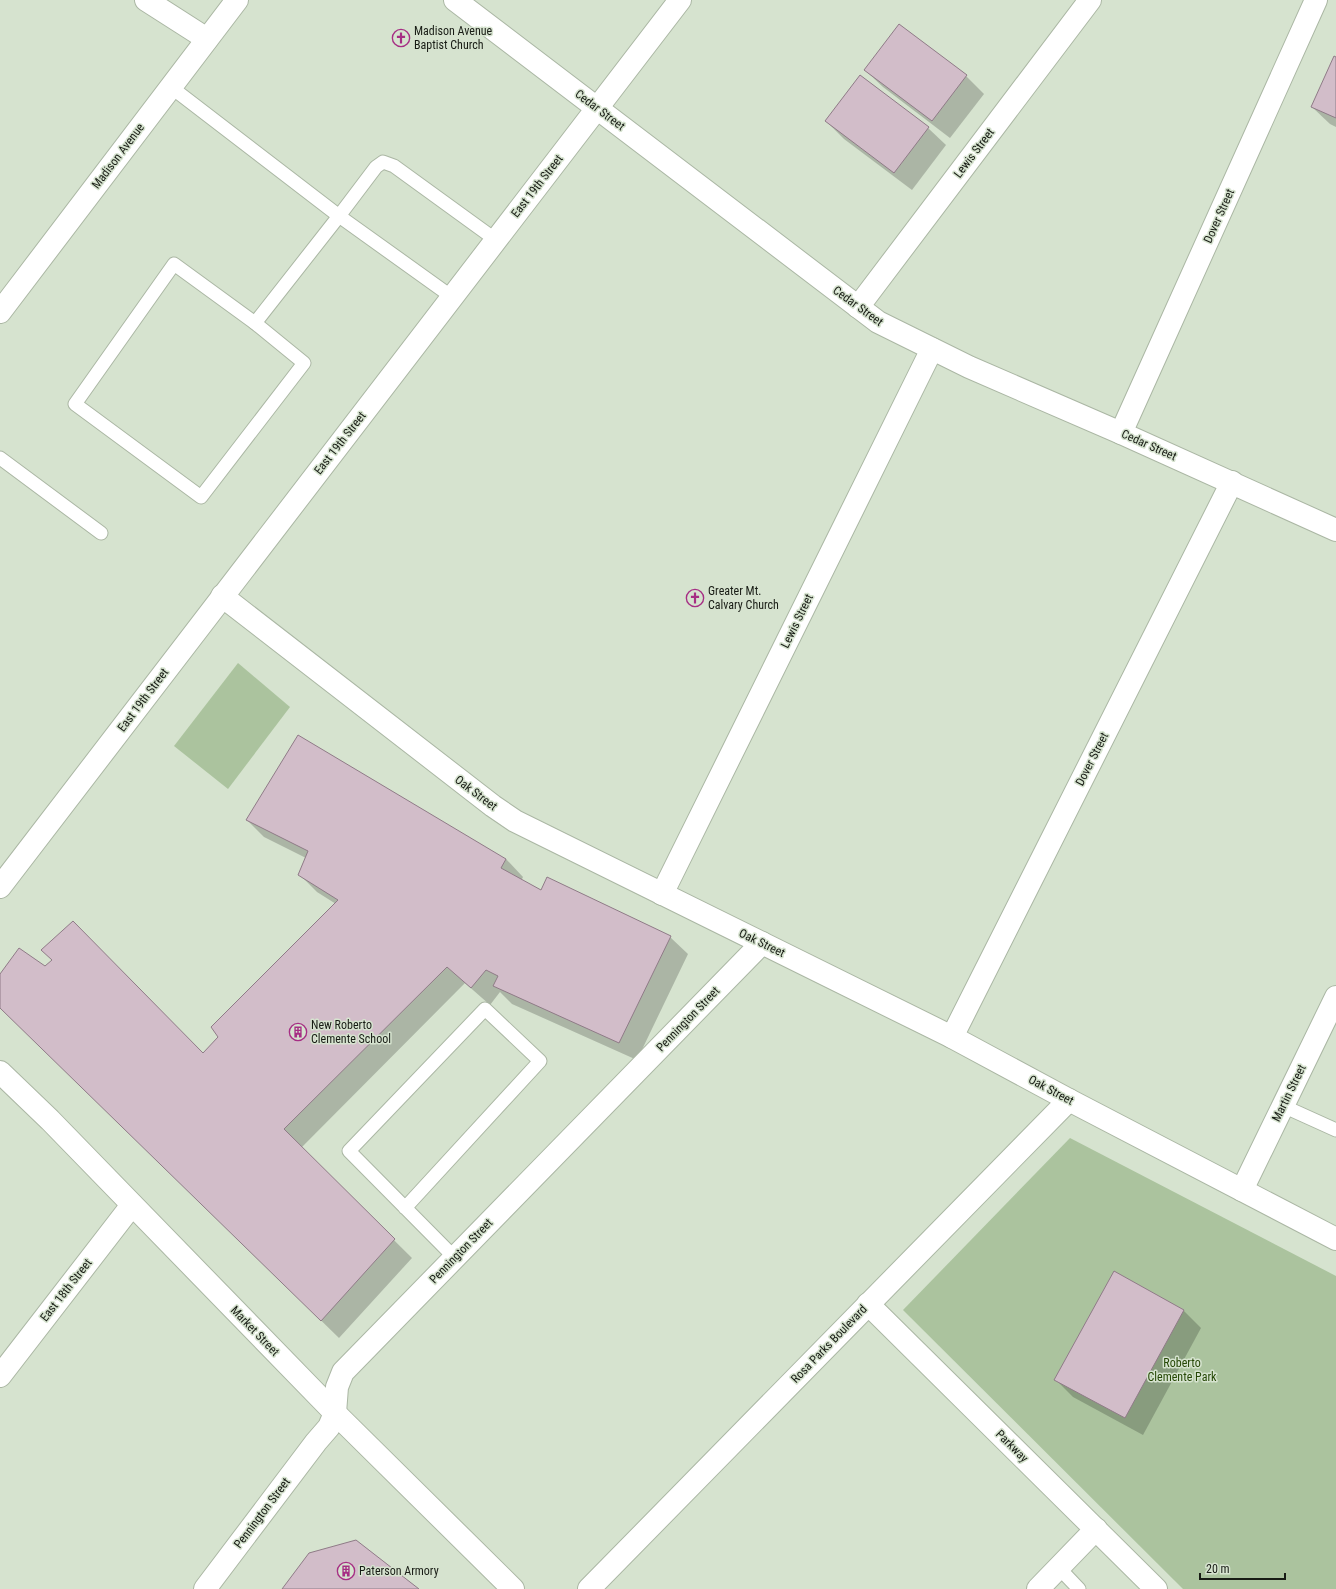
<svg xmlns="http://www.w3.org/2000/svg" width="1336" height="1589" font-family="'Roboto Condensed',sans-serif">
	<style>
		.park { fill: #abc39e }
		.shadow { fill: #0003 }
		.building { fill: #d2bdc9; stroke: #8f7b87 }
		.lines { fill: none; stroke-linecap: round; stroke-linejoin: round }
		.service-casing { stroke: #abb7a4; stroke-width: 15 }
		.minor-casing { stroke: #abb7a4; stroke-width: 24 }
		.tertiary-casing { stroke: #abb7a4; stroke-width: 24 }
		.secondary-casing { stroke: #abb7a4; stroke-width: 24 }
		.primary-casing { stroke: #abb7a4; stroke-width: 24 }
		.service { stroke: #fff; stroke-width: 13 }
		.minor { stroke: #fff; stroke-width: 22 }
		.tertiary { stroke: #fff; stroke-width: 22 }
		.secondary { stroke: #fff; stroke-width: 22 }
		.primary { stroke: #fff; stroke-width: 22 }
		.labels { text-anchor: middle; stroke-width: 3; stroke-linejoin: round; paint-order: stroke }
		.poi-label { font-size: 12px; fill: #181c15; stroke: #d6e3cf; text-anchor: start }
		.street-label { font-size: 12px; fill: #181c15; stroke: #d6e3cf }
		.park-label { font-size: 12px; fill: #254705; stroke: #d6e3cf }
	</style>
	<rect width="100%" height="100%" fill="#d6e3cf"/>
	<g class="park">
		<polygon points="238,663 290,707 228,789 174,746"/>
		<polygon points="1070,1138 1336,1276 1336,1589 1183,1589 903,1310"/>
	</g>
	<g class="shadow">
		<polygon points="899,26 966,76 984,94 950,138 883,87 865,70"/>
		<polygon points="1336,58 1336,127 1330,124 1312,107"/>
		<polygon points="826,121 928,128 946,145 912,190 844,139"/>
		<polygon points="247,820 506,859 523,877 521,881 541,892 670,937 688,954 637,1060 512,1004 500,992 490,1005 465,983 301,1148 412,1258 339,1338 0,1007 0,975 45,968 203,1054 336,904 317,892 299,874 306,858 264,837"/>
		<polygon points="1114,1273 1184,1311 1201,1328 1143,1435 1073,1397 1056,1380"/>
	</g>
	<g class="building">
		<polygon points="899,24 967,75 932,121 864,70"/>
		<polygon points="1334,56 1336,57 1336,118 1311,107"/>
		<polygon points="860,75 929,127 894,173 825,121"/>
		<polygon points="298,735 506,859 501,868 541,890 547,877 671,936 619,1043 493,986 498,976 486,970 471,988 447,967 284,1129 395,1239 321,1321 0,1008 0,974 19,948 45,966 52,960 41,950 73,921 203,1053 218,1037 211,1027 338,900 298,875 308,851 246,820"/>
		<polygon points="1114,1271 1184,1310 1125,1418 1054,1380"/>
		<polygon points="356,1540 419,1589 282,1589 309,1553"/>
	</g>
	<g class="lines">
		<defs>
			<g id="service">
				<polyline points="171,87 339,216 255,323"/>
				<polygon points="174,264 255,323 304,363 201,497 75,404"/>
				<polyline points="452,297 339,216 376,167 383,162 394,166 496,240"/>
				<polyline points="0,458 101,533"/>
				<polyline points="1283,1106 1336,1130"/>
				<polyline points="405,1208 540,1061 485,1009 349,1151 455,1258"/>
				<polyline points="1059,1568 1079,1589"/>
			</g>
			<g id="minor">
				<polyline points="146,0 207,39"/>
				<polyline points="455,0 878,322 969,367 1121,433 1336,530"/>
				<polyline points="858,307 1090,0"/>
				<polyline points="1121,433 1316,0"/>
				<polyline points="222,596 493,806 515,821 952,1037 1069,1100 1336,1239"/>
				<polyline points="0,887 680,0"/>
				<polyline points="662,894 932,349"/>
				<polyline points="952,1037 1232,482"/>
				<polyline points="1242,1190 1336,997"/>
				<polyline points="868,1304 1156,1589"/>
				<polyline points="205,1589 316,1442 329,1427 335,1413 337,1387 343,1372 762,943"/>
				<polyline points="589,1589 1069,1100"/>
				<polyline points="1038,1589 1096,1529"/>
			</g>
			<polyline id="tertiary" points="0,1376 132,1205"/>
			<polyline id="secondary" points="0,1072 50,1120 335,1413 513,1589"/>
			<polyline id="primary" points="0,312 237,0"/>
		</defs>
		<use href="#service" class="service-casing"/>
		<use href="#minor" class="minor-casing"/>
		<use href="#tertiary" class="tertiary-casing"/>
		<use href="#secondary" class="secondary-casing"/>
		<use href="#primary" class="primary-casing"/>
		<use href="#service" class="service"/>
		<use href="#minor" class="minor"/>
		<use href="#tertiary" class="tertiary"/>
		<use href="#secondary" class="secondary"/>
		<use href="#primary" class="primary"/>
	</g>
	<defs>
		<symbol id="church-ring" viewBox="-11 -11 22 22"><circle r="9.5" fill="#d6e3cf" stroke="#a62e84" stroke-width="1.5"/><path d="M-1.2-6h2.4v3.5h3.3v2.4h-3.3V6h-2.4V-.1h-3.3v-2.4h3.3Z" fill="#a62e84"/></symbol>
		<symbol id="building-ring" viewBox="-11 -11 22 22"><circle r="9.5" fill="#d6e3cf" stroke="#a62e84" stroke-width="1.5"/><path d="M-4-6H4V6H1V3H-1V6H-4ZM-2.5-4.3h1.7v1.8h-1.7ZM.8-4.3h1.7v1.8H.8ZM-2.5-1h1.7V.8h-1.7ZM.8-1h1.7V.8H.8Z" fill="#a62e84"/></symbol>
	</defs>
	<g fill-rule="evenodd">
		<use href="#church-ring" x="391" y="28" width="20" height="20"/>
		<use href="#church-ring" x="685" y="588" width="20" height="20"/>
		<use href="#building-ring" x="288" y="1022" width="20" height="20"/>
		<use href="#building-ring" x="336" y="1561" width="20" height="20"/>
	</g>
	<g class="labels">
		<g class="poi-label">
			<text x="414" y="35">Madison Avenue<tspan x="414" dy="14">Baptist Church</tspan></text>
			<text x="708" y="595">Greater Mt.<tspan x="708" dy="14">Calvary Church</tspan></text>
			<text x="311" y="1029">New Roberto<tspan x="311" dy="14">Clemente School</tspan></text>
			<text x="359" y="1575">Paterson Armory</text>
		</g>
		<g class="street-label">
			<text transform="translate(600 110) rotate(37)" y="4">Cedar Street</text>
			<text transform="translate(974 153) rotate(-53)" y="4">Lewis Street</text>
			<text transform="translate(118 156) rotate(-53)" y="4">Madison Avenue</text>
			<text transform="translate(537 186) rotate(-52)" y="4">East 19th Street</text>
			<text transform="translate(1219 216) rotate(-66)" y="4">Dover Street</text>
			<text transform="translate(858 306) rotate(36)" y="4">Cedar Street</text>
			<text transform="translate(340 443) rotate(-52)" y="4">East 19th Street</text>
			<text transform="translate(1149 445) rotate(24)" y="4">Cedar Street</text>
			<text transform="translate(797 621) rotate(-64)" y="4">Lewis Street</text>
			<text transform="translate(143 700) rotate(-53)" y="4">East 19th Street</text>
			<text transform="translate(1092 759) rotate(-63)" y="4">Dover Street</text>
			<text transform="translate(476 793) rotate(37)" y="4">Oak Street</text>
			<text transform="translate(762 943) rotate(26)" y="4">Oak Street</text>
			<text transform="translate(688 1019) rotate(-46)" y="4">Pennington Street</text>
			<text transform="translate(1051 1090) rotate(28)" y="4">Oak Street</text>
			<text transform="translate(1289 1093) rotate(-64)" y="4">Martin Street</text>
			<text transform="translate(461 1251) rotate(-46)" y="4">Pennington Street</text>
			<text transform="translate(66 1290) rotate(-52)" y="4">East 18th Street</text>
			<text transform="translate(255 1331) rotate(46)" y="4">Market Street</text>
			<text transform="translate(829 1344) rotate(-46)" y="4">Rosa Parks Boulevard</text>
			<text transform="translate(1012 1446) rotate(45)" y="4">Parkway</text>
			<text transform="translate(262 1513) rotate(-53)" y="4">Pennington Street</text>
		</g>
		<g class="park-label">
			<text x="1182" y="1367">Roberto<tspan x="1182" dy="14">Clemente Park</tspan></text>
		</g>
	</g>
	<path d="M1200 1573v6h85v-6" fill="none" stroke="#181c15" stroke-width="2"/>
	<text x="1206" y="1573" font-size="12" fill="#181c15" stroke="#d6e3cf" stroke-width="3" paint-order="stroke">20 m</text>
</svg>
